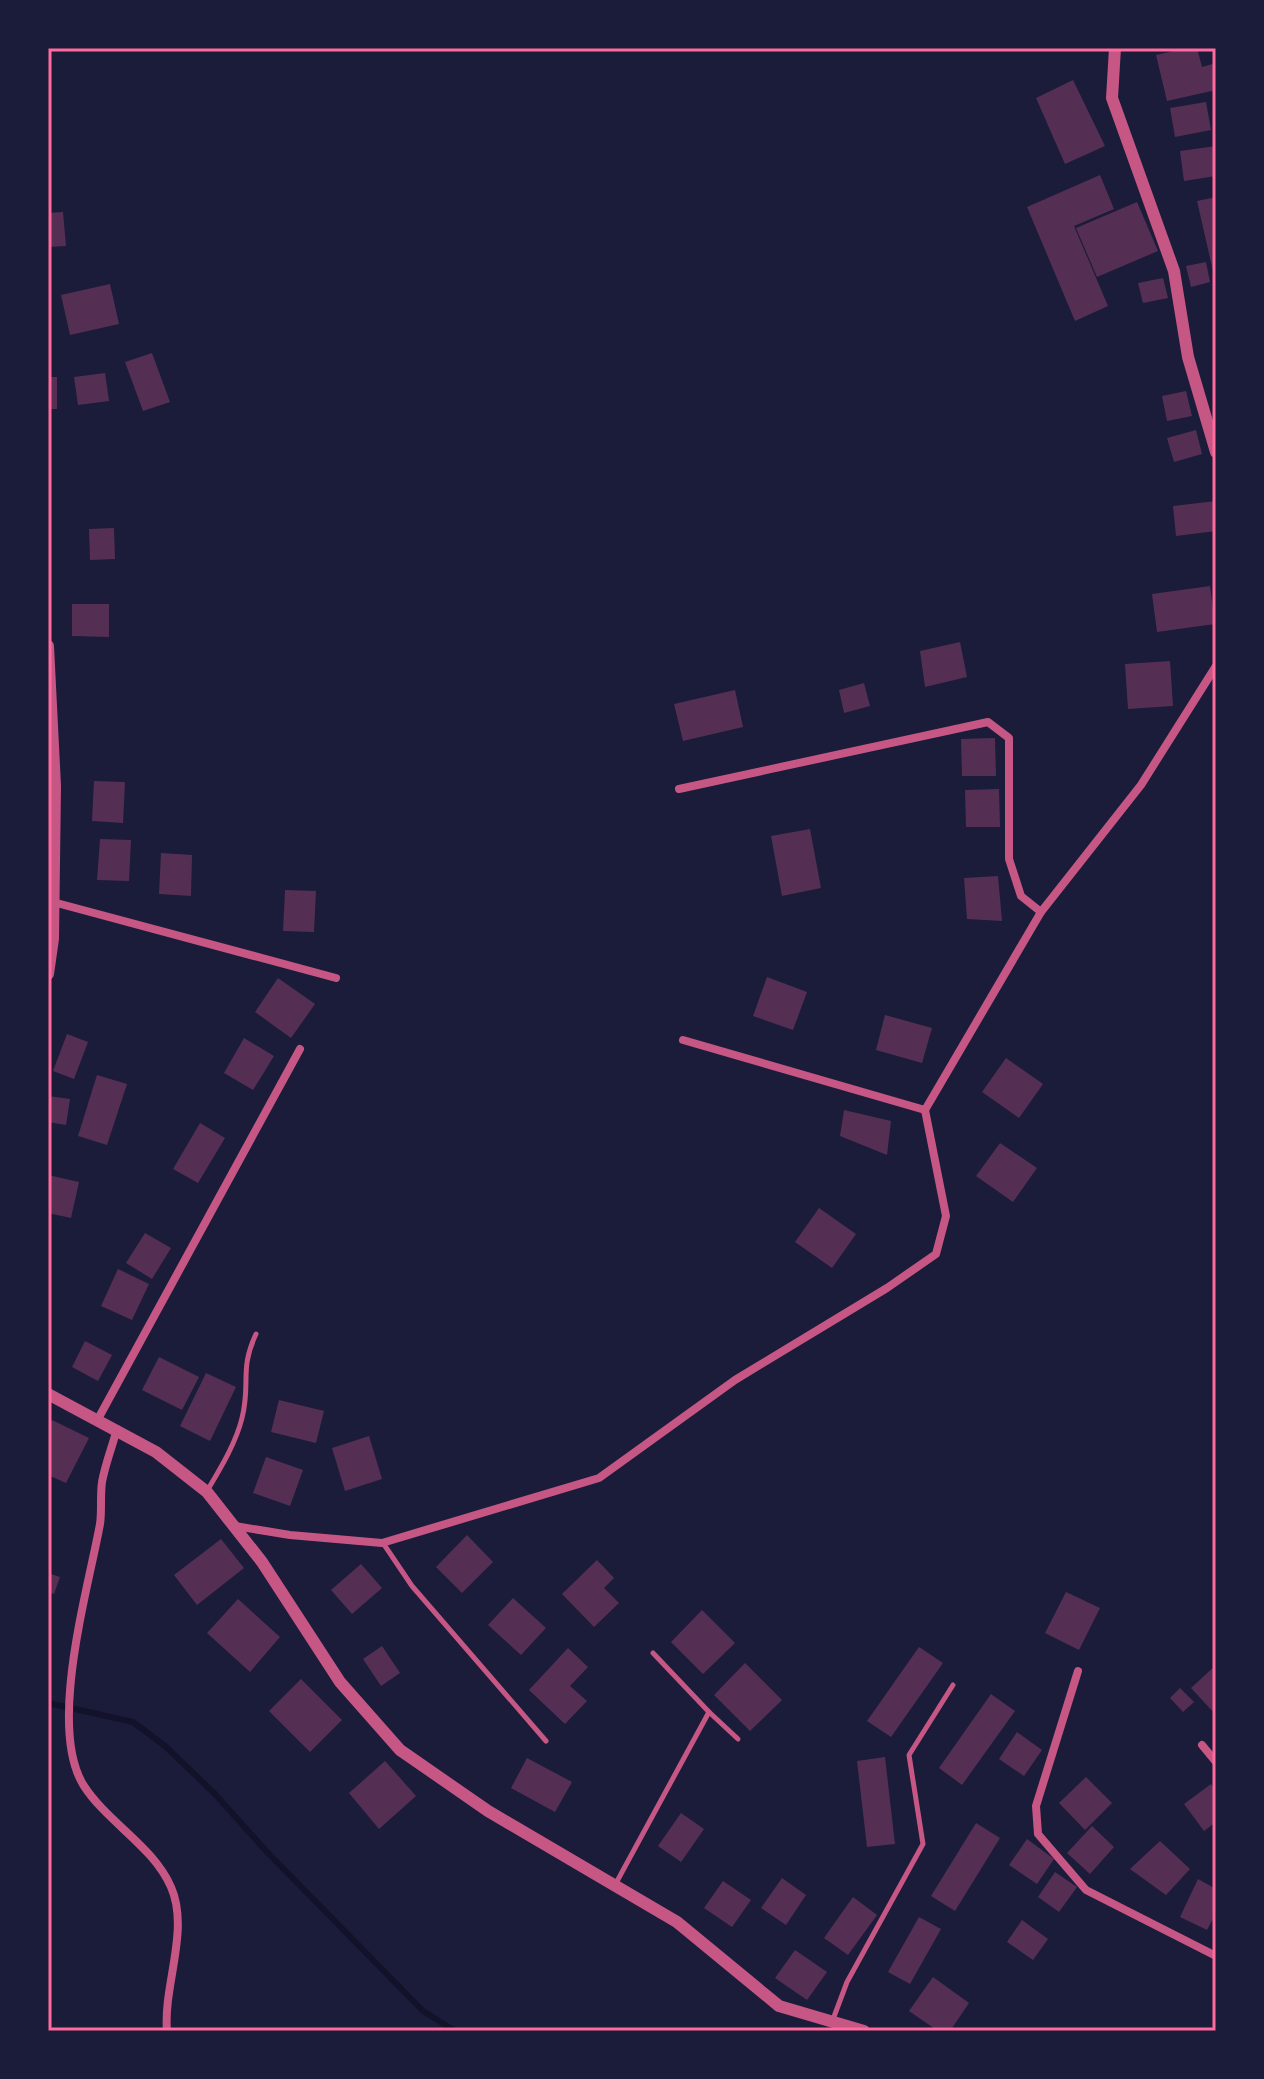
<svg xmlns="http://www.w3.org/2000/svg" width="1264" height="2079" font-family="'Asap Condensed',sans-serif">
	<style>
		.lines { fill: none; stroke-linecap: round; stroke-linejoin: round }
		.stream { stroke: #12122b; stroke-width: 6 }
		.building { fill: #542f53 }
		.service { stroke: #c65784; stroke-width: 5 }
		.minor { stroke: #c65784; stroke-width: 8 }
		.tertiary { stroke: #c65784; stroke-width: 12 }
		.neatline { fill: none; stroke: #ff6b9d; stroke-width: 3 }
	</style>
	<rect width="100%" height="100%" fill="#1b1b3a"/>
	<g class="lines">
		<polyline class="stream" points="48,1703 133,1722 165,1746 215,1794 266,1851 423,2011 455,2031"/>
	</g>
	<g class="building">
		<polygon points="1187,48 1197,48 1202,67 1216,63 1216,90 1167,101 1156,55"/>
		<polygon points="1073,80 1105,146 1065,164 1036,98"/>
		<polygon points="1206,102 1211,130 1175,137 1170,108"/>
		<polygon points="1216,146 1216,176 1184,181 1180,151"/>
		<polygon points="1100,175 1114,209 1074,226 1108,306 1075,321 1027,207"/>
		<polygon points="1216,197 1216,280 1215,280 1197,201"/>
		<polygon points="1137,202 1158,251 1097,277 1076,228"/>
		<polygon points="63,212 66,246 48,247 48,213"/>
		<polygon points="1206,262 1210,282 1191,287 1186,266"/>
		<polygon points="1163,278 1168,298 1143,303 1138,283"/>
		<polygon points="110,284 119,324 70,335 61,295"/>
		<polygon points="152,353 170,402 143,411 125,362"/>
		<polygon points="105,373 109,401 78,405 74,377"/>
		<rect x="48" y="377" width="9" height="32"/>
		<polygon points="1186,391 1192,416 1167,421 1162,396"/>
		<polygon points="1196,430 1202,454 1174,462 1167,438"/>
		<polygon points="1216,501 1216,531 1176,536 1173,506"/>
		<polygon points="114,528 115,559 90,560 89,529"/>
		<polygon points="1210,586 1215,624 1157,632 1152,594"/>
		<polygon points="72,604 109,604 109,637 72,636"/>
		<polygon points="960,642 967,677 925,687 920,651"/>
		<polygon points="1170,661 1173,706 1128,709 1125,664"/>
		<polygon points="864,683 870,706 844,713 839,690"/>
		<polygon points="735,690 743,727 683,741 674,704"/>
		<polygon points="995,738 996,776 962,776 961,739"/>
		<polygon points="94,781 125,782 123,823 92,821"/>
		<polygon points="999,789 1000,827 966,827 965,790"/>
		<polygon points="810,829 821,888 782,896 771,836"/>
		<polygon points="100,839 131,840 129,881 97,880"/>
		<polygon points="161,853 192,855 191,896 159,894"/>
		<polygon points="998,876 1002,921 967,919 964,878"/>
		<polygon points="285,890 316,891 314,932 283,931"/>
		<polygon points="767,977 807,992 793,1030 753,1016"/>
		<polygon points="278,978 315,1004 291,1038 255,1012"/>
		<polygon points="885,1015 932,1028 922,1063 876,1050"/>
		<polygon points="67,1034 88,1042 74,1079 53,1071"/>
		<polygon points="244,1038 274,1056 253,1090 224,1073"/>
		<polygon points="1006,1058 1043,1084 1019,1118 982,1092"/>
		<polygon points="97,1075 127,1084 107,1145 78,1136"/>
		<polygon points="48,1096 70,1099 66,1125 48,1122"/>
		<polygon points="844,1110 891,1121 887,1155 840,1136"/>
		<polygon points="200,1123 225,1138 198,1183 173,1169"/>
		<polygon points="1000,1143 1037,1168 1013,1202 976,1176"/>
		<polygon points="48,1175 79,1182 71,1218 48,1213"/>
		<polygon points="819,1208 856,1234 832,1268 795,1242"/>
		<polygon points="145,1233 171,1248 152,1279 126,1263"/>
		<polygon points="118,1269 149,1284 132,1320 101,1306"/>
		<polygon points="85,1341 112,1355 98,1381 72,1367"/>
		<polygon points="159,1357 199,1377 182,1410 142,1390"/>
		<polygon points="206,1373 236,1387 210,1441 180,1426"/>
		<polygon points="279,1400 324,1411 316,1443 271,1432"/>
		<polygon points="52,1420 89,1438 66,1483 48,1475 48,1427"/>
		<polygon points="369,1436 382,1479 345,1491 332,1448"/>
		<polygon points="266,1457 303,1470 290,1506 253,1493"/>
		<polygon points="467,1535 493,1562 462,1593 436,1567"/>
		<polygon points="221,1539 244,1568 197,1605 174,1575"/>
		<polygon points="597,1560 614,1578 604,1588 619,1603 594,1627 562,1594"/>
		<polygon points="361,1564 382,1588 352,1614 331,1590"/>
		<polygon points="48,1573 60,1577 54,1594 48,1592"/>
		<polygon points="1066,1592 1100,1608 1079,1650 1045,1633"/>
		<polygon points="513,1598 546,1628 521,1655 488,1625"/>
		<polygon points="238,1599 280,1637 250,1672 207,1633"/>
		<polygon points="702,1610 735,1643 703,1674 671,1642"/>
		<polygon points="382,1646 400,1673 381,1686 363,1659"/>
		<polygon points="919,1647 943,1663 891,1737 867,1721"/>
		<polygon points="568,1648 588,1667 570,1686 587,1701 565,1724 529,1690"/>
		<polygon points="745,1663 782,1700 750,1731 714,1695"/>
		<polygon points="1216,1665 1216,1715 1191,1688"/>
		<polygon points="301,1679 342,1720 310,1752 269,1711"/>
		<polygon points="1180,1688 1194,1702 1183,1712 1170,1698"/>
		<polygon points="991,1694 1015,1711 962,1785 939,1768"/>
		<polygon points="1017,1732 1042,1750 1024,1776 999,1759"/>
		<polygon points="885,1757 895,1844 867,1847 857,1761"/>
		<polygon points="527,1758 572,1782 555,1812 511,1788"/>
		<polygon points="385,1761 416,1796 379,1829 349,1793"/>
		<polygon points="1086,1777 1112,1803 1085,1830 1059,1803"/>
		<polygon points="1211,1784 1216,1791 1216,1822 1204,1831 1184,1804"/>
		<polygon points="681,1813 704,1829 681,1862 658,1846"/>
		<polygon points="976,1823 1000,1838 955,1911 931,1896"/>
		<polygon points="1092,1826 1114,1847 1090,1874 1067,1853"/>
		<polygon points="1027,1839 1054,1859 1037,1884 1009,1865"/>
		<polygon points="1160,1841 1190,1869 1166,1895 1130,1869"/>
		<polygon points="1055,1872 1077,1887 1059,1912 1038,1897"/>
		<polygon points="782,1878 806,1895 786,1925 761,1908"/>
		<polygon points="1198,1879 1216,1889 1216,1913 1207,1930 1180,1917"/>
		<polygon points="723,1881 751,1900 732,1927 704,1908"/>
		<polygon points="853,1897 877,1915 848,1955 824,1938"/>
		<polygon points="919,1917 941,1929 910,1984 888,1972"/>
		<polygon points="1022,1920 1048,1939 1033,1960 1007,1942"/>
		<polygon points="795,1950 827,1972 807,2000 775,1978"/>
		<polygon points="933,1977 969,2003 950,2031 938,2031 909,2011"/>
	</g>
	<g class="lines">
		<g class="service">
			<path d="M 207,1491 C 220,1469 236,1443 242,1418 C 251,1383 239,1370 256,1334"/>
			<polyline points="383,1543 412,1586 546,1741"/>
			<polyline points="709,1712 738,1739"/>
			<polyline points="615,1885 709,1712 653,1653"/>
			<polyline points="832,2022 847,1982 923,1844 909,1755 953,1685"/>
		</g>
		<g class="minor">
			<polyline points="679,789 988,722 1009,738 1009,859 1021,896 1041,912 925,1110"/>
			<polyline points="53,902 336,978"/>
			<polyline points="1041,912 1141,785 1216,666"/>
			<polyline points="683,1040 925,1110"/>
			<polyline points="98,1419 300,1049"/>
			<path d="M 117,1429 C 112,1447 105,1465 102,1482 C 100,1496 102,1511 100,1524 C 88,1590 47,1728 84,1786 C 108,1823 153,1846 171,1887 C 190,1930 163,1986 167,2031"/>
			<polyline points="235,1526 290,1535 382,1543 599,1478 735,1380 887,1288 936,1254 946,1216 925,1110"/>
			<polyline points="1078,1671 1036,1806 1038,1834 1086,1890 1216,1956"/>
			<polyline points="1202,1745 1216,1762"/>
		</g>
		<g class="tertiary">
			<polyline points="1115,48 1112,98 1174,271 1188,357 1216,452"/>
			<polyline points="48,646 55,786 53,939 48,974"/>
			<polyline points="48,1394 156,1452 207,1492 262,1562 340,1682 400,1750 488,1811 677,1922 779,2006 864,2031"/>
		</g>
	</g>
	<rect width="1264" height="2079" fill="none" stroke="#1b1b3a" stroke-width="100"/>
	<rect x="50" y="50" width="1164" height="1979" class="neatline"/>
</svg>
